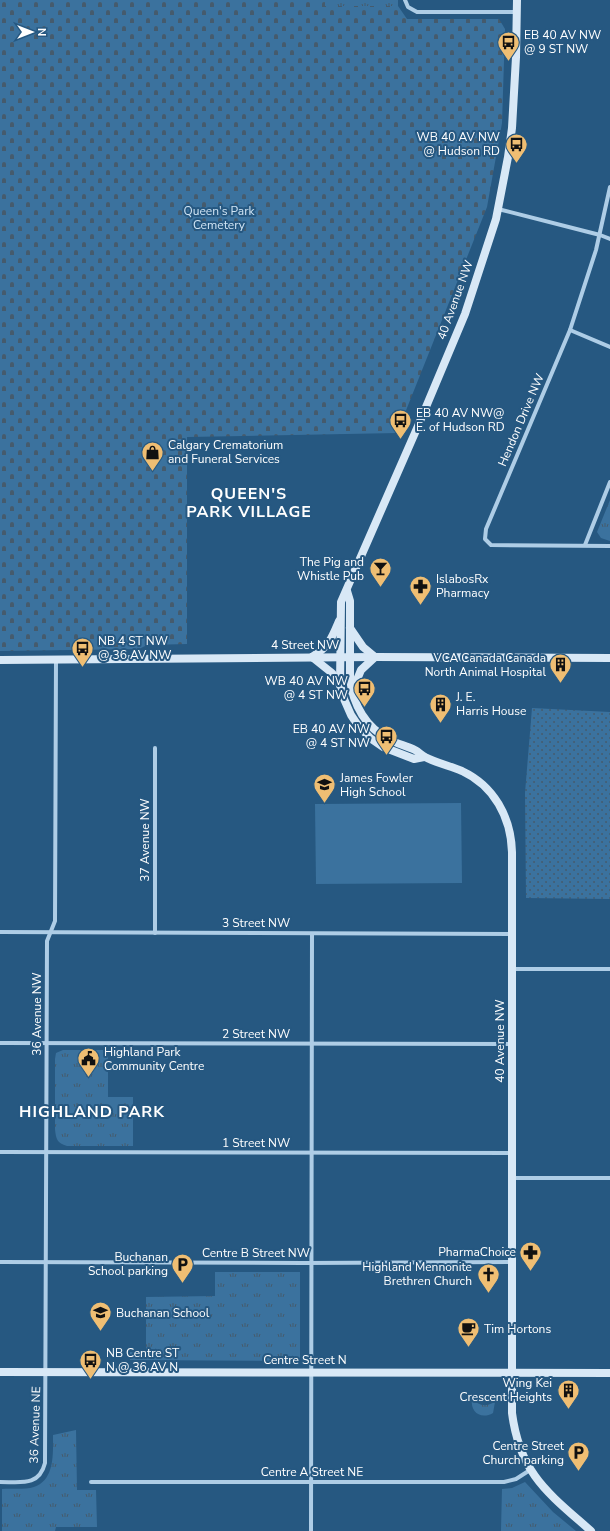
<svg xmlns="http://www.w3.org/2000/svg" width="610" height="1531" font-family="'Nunito Sans',sans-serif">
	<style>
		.grass { fill: url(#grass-dots) }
		.cemetery { fill: url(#cemetery-stones) }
		.park { fill: url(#park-tufts) }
		.pitch { fill: #3b729e }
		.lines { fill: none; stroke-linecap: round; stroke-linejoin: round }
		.street { stroke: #aecde6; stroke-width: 4 }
		.secondary { stroke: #d8e8f6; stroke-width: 8 }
		.labels { text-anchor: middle; stroke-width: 4; stroke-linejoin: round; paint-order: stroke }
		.poi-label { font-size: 12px; fill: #fff; stroke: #265881; text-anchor: start }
		.park-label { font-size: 12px; fill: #d1e5f5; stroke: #265881 }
		.street-label { font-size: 12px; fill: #fff; stroke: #265881 }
		.district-label { font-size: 16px; font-weight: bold; letter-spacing: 1px; fill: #fff; stroke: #265881 }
	</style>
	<defs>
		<pattern id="grass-dots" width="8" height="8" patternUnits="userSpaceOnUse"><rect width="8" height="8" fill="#3b729e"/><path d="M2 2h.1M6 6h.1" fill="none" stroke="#455b6d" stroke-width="1.8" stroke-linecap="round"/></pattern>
		<pattern id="cemetery-stones" width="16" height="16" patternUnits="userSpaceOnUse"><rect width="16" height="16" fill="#3b729e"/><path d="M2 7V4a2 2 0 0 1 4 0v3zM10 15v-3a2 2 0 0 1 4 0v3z" fill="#455b6d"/></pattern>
		<pattern id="park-tufts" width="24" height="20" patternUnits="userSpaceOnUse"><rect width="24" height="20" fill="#3b729e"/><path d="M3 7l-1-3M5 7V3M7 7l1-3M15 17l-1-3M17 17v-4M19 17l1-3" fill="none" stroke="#455b6d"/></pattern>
	</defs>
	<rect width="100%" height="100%" fill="#265881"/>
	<polygon class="grass" points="532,708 610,712 610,899 526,898 525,793"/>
	<polygon class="cemetery" points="0,0 325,0 325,6 398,6 407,19 499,19 505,29 502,123 487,207 397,433 187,437 187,644 147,645 139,649 0,651"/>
	<g class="park">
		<rect x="325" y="0" width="73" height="6"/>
		<polygon points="610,500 610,541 601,538 597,532"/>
		<path d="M 63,1050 L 108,1050 L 108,1097 L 133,1097 L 133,1146 L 67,1146 C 57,1143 56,1139 55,1129 L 55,1059 L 56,1053 Z"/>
		<polygon points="215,1272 300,1272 300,1361 130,1360 130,1352 146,1352 146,1297 215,1296"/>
		<path d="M 472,1399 C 479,1406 486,1407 495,1402 L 493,1413 C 481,1420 470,1412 472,1399 Z"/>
		<path d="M 76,1430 L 77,1490 L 96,1490 L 97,1527 L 56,1527 L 55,1531 L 2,1531 L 2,1489 C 12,1488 24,1490 34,1487 C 55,1480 53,1453 53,1435 Z"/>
		<polygon points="525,1482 553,1512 576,1531 501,1531 502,1489 512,1488"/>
	</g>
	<polygon class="pitch" points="461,803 462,883 316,884 315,804"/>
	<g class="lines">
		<g class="street">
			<polyline points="405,0 408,7 417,12 517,12"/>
			<polyline points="610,187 596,250 570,330 486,529 485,539 491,545 610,546"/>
			<polyline points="498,209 600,235 610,239"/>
			<polyline points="570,330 610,347"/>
			<polyline points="585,545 610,482"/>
			<polyline points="155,748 155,933"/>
			<polyline points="0,932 512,934"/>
			<polyline points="512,969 610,969"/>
			<polyline points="0,1043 512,1044"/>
			<polyline points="0,1152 512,1153"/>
			<polyline points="512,1178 610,1178"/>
			<polyline points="0,1262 303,1263 512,1262"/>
			<path d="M 0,1482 C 20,1482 39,1487 45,1463 L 47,941 L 55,921 L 56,659"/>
			<polyline points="91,1482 504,1482 516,1479 530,1470"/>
			<polyline points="311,1531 312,934"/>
		</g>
		<g class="secondary">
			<path d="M 347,591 L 350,601 L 350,679 C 353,705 366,728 390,740 C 398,744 407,746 415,750 C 419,752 421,755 425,757 C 437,763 450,766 462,771 C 494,786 511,817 512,852 L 512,1413 C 520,1474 548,1493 591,1531"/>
			<polyline points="350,628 363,647 375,657"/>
			<path d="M 312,657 C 329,646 331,640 339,621"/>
			<polyline points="312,657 332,673 340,685"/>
			<polyline points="0,660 375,657 610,658"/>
			<polyline points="352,692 361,670 375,657"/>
			<polyline points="424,757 414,759 383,747 370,738 357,724 351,715 344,699 340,685 341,602 418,426 465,314 496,219 508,157 512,128 516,57 517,0"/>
			<polyline points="0,1372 610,1373"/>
		</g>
	</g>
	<defs>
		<symbol id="bus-pin" viewBox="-11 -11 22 30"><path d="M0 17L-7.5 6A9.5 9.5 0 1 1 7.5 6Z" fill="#efbe73" stroke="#265881"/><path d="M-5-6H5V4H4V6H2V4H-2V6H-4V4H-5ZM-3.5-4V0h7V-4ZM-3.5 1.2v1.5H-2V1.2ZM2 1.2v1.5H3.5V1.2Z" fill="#111"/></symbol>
		<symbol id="shop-pin" viewBox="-11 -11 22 30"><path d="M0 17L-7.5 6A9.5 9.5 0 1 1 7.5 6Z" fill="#efbe73" stroke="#265881"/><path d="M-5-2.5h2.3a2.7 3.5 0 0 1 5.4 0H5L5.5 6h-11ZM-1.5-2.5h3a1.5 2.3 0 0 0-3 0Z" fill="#111"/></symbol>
		<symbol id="bar-pin" viewBox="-11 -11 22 30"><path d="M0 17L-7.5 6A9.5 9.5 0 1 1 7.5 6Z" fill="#efbe73" stroke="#265881"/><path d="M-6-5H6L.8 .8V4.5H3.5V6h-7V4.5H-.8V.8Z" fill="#111"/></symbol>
		<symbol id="pharmacy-pin" viewBox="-11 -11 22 30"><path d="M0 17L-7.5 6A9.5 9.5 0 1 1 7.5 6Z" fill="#efbe73" stroke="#265881"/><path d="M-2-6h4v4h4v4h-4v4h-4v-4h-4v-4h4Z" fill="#111"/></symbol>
		<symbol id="building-pin" viewBox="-11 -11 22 30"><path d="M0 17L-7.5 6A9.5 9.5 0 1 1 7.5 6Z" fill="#efbe73" stroke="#265881"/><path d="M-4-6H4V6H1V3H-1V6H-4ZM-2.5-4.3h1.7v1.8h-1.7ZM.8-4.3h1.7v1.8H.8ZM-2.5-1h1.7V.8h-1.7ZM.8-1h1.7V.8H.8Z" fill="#111"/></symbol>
		<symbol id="school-pin" viewBox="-11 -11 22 30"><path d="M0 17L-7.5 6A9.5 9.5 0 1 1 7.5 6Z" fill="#efbe73" stroke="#265881"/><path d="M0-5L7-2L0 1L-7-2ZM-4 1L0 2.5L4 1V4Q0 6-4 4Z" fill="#111"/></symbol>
		<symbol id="civic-pin" viewBox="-11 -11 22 30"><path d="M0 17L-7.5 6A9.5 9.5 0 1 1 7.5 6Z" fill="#efbe73" stroke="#265881"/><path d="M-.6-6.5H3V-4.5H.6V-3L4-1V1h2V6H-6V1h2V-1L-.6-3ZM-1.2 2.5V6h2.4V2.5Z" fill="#111"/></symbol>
		<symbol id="parking-pin" viewBox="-11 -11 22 30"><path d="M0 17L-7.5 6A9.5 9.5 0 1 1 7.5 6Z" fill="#efbe73" stroke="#265881"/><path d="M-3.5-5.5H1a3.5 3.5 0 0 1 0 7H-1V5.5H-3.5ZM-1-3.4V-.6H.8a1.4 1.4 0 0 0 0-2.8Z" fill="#111"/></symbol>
		<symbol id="church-pin" viewBox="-11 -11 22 30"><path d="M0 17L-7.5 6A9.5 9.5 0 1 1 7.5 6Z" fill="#efbe73" stroke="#265881"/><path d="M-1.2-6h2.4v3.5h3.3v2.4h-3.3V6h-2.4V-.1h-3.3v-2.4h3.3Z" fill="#111"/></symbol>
		<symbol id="cafe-pin" viewBox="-11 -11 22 30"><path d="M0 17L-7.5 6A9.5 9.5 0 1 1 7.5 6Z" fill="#efbe73" stroke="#265881"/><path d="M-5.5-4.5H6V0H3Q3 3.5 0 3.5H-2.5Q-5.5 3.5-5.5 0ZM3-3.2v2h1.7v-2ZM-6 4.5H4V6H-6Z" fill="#111"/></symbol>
	</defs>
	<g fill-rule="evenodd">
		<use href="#bus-pin" x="496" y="30" width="25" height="34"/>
		<use href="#bus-pin" x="504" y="132" width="25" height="34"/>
		<use href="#bus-pin" x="388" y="408" width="25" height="34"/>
		<use href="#shop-pin" x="140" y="440" width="25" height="34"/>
		<use href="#bar-pin" x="368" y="556" width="25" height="34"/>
		<use href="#pharmacy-pin" x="408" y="574" width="25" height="34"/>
		<use href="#bus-pin" x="70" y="636" width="25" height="34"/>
		<use href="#building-pin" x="548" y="652" width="25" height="34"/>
		<use href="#bus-pin" x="352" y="676" width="25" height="34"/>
		<use href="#building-pin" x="428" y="692" width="25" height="34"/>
		<use href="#bus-pin" x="374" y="724" width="25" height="34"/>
		<use href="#school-pin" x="312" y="772" width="25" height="34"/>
		<use href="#civic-pin" x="76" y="1046" width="25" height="34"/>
		<use href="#pharmacy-pin" x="518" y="1240" width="25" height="34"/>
		<use href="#parking-pin" x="170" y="1252" width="25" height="34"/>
		<use href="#church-pin" x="476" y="1262" width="25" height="34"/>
		<use href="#school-pin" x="88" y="1300" width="25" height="34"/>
		<use href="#cafe-pin" x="456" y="1316" width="25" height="34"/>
		<use href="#bus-pin" x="78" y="1348" width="25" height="34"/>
		<use href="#building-pin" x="556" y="1378" width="25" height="34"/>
		<use href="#parking-pin" x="566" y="1440" width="25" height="34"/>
	</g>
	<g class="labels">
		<g class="poi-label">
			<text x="524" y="39">EB 40 AV NW<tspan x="524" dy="14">@ 9 ST NW</tspan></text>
			<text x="500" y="141" text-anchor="end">WB 40 AV NW<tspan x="500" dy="14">@ Hudson RD</tspan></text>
			<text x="416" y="417">EB 40 AV NW@<tspan x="416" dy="14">E. of Hudson RD</tspan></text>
			<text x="168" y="449">Calgary Crematorium<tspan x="168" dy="14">and Funeral Services</tspan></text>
			<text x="364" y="566" text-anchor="end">The Pig and<tspan x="364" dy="14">Whistle Pub</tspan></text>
			<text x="436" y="583">IslabosRx<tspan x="436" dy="14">Pharmacy</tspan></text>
			<text x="98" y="645">NB 4 ST NW<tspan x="98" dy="14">@ 36 AV NW</tspan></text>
			<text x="546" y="662" text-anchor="end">VCA Canada Canada<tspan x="546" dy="14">North Animal Hospital</tspan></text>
			<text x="348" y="685" text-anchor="end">WB 40 AV NW<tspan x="348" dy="14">@ 4 ST NW</tspan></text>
			<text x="456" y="701">J. E.<tspan x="456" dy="14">Harris House</tspan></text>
			<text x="370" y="733" text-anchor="end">EB 40 AV NW<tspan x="370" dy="14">@ 4 ST NW</tspan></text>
			<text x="340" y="782">James Fowler<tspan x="340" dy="14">High School</tspan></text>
			<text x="104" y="1056">Highland Park<tspan x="104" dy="14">Community Centre</tspan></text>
			<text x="516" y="1256" text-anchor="end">PharmaChoice</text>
			<text x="168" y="1261" text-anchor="end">Buchanan<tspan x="168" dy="14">School parking</tspan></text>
			<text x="472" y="1271" text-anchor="end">Highland Mennonite<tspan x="472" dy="14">Brethren Church</tspan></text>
			<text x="116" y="1317">Buchanan School</text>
			<text x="484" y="1333">Tim Hortons</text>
			<text x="106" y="1357">NB Centre ST<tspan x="106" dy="14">N @ 36 AV N</tspan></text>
			<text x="552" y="1387" text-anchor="end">Wing Kei<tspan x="552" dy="14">Crescent Heights</tspan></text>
			<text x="564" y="1450" text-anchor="end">Centre Street<tspan x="564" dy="14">Church parking</tspan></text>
		</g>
		<g class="park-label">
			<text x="219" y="215">Queen's Park<tspan x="219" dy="14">Cemetery</tspan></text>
		</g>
		<g class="street-label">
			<text transform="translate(455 300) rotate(-70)" y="4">40 Avenue NW</text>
			<text transform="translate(521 420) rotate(-67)" y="4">Hendon Drive NW</text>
			<text x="305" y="649">4 Street NW</text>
			<text transform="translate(145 840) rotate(-90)" y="4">37 Avenue NW</text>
			<text x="256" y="927">3 Street NW</text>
			<text transform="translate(37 1014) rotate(-90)" y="4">36 Avenue NW</text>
			<text x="256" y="1038">2 Street NW</text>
			<text transform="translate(500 1041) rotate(-90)" y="4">40 Avenue NW</text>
			<text x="256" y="1147">1 Street NW</text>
			<text x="256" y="1257">Centre B Street NW</text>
			<text x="305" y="1364">Centre Street N</text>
			<text transform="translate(35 1425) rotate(-88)" y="4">36 Avenue NE</text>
			<text x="312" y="1476">Centre A Street NE</text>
		</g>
		<g class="district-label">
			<text x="249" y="499">QUEEN'S<tspan x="249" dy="18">PARK VILLAGE</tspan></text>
			<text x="92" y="1117">HIGHLAND PARK</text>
		</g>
	</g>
	<g transform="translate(32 32) rotate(90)" stroke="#265881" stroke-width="3" paint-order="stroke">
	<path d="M0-3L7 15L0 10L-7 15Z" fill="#ffffff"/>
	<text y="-6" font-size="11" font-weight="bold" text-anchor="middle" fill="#ffffff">N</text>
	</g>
</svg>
